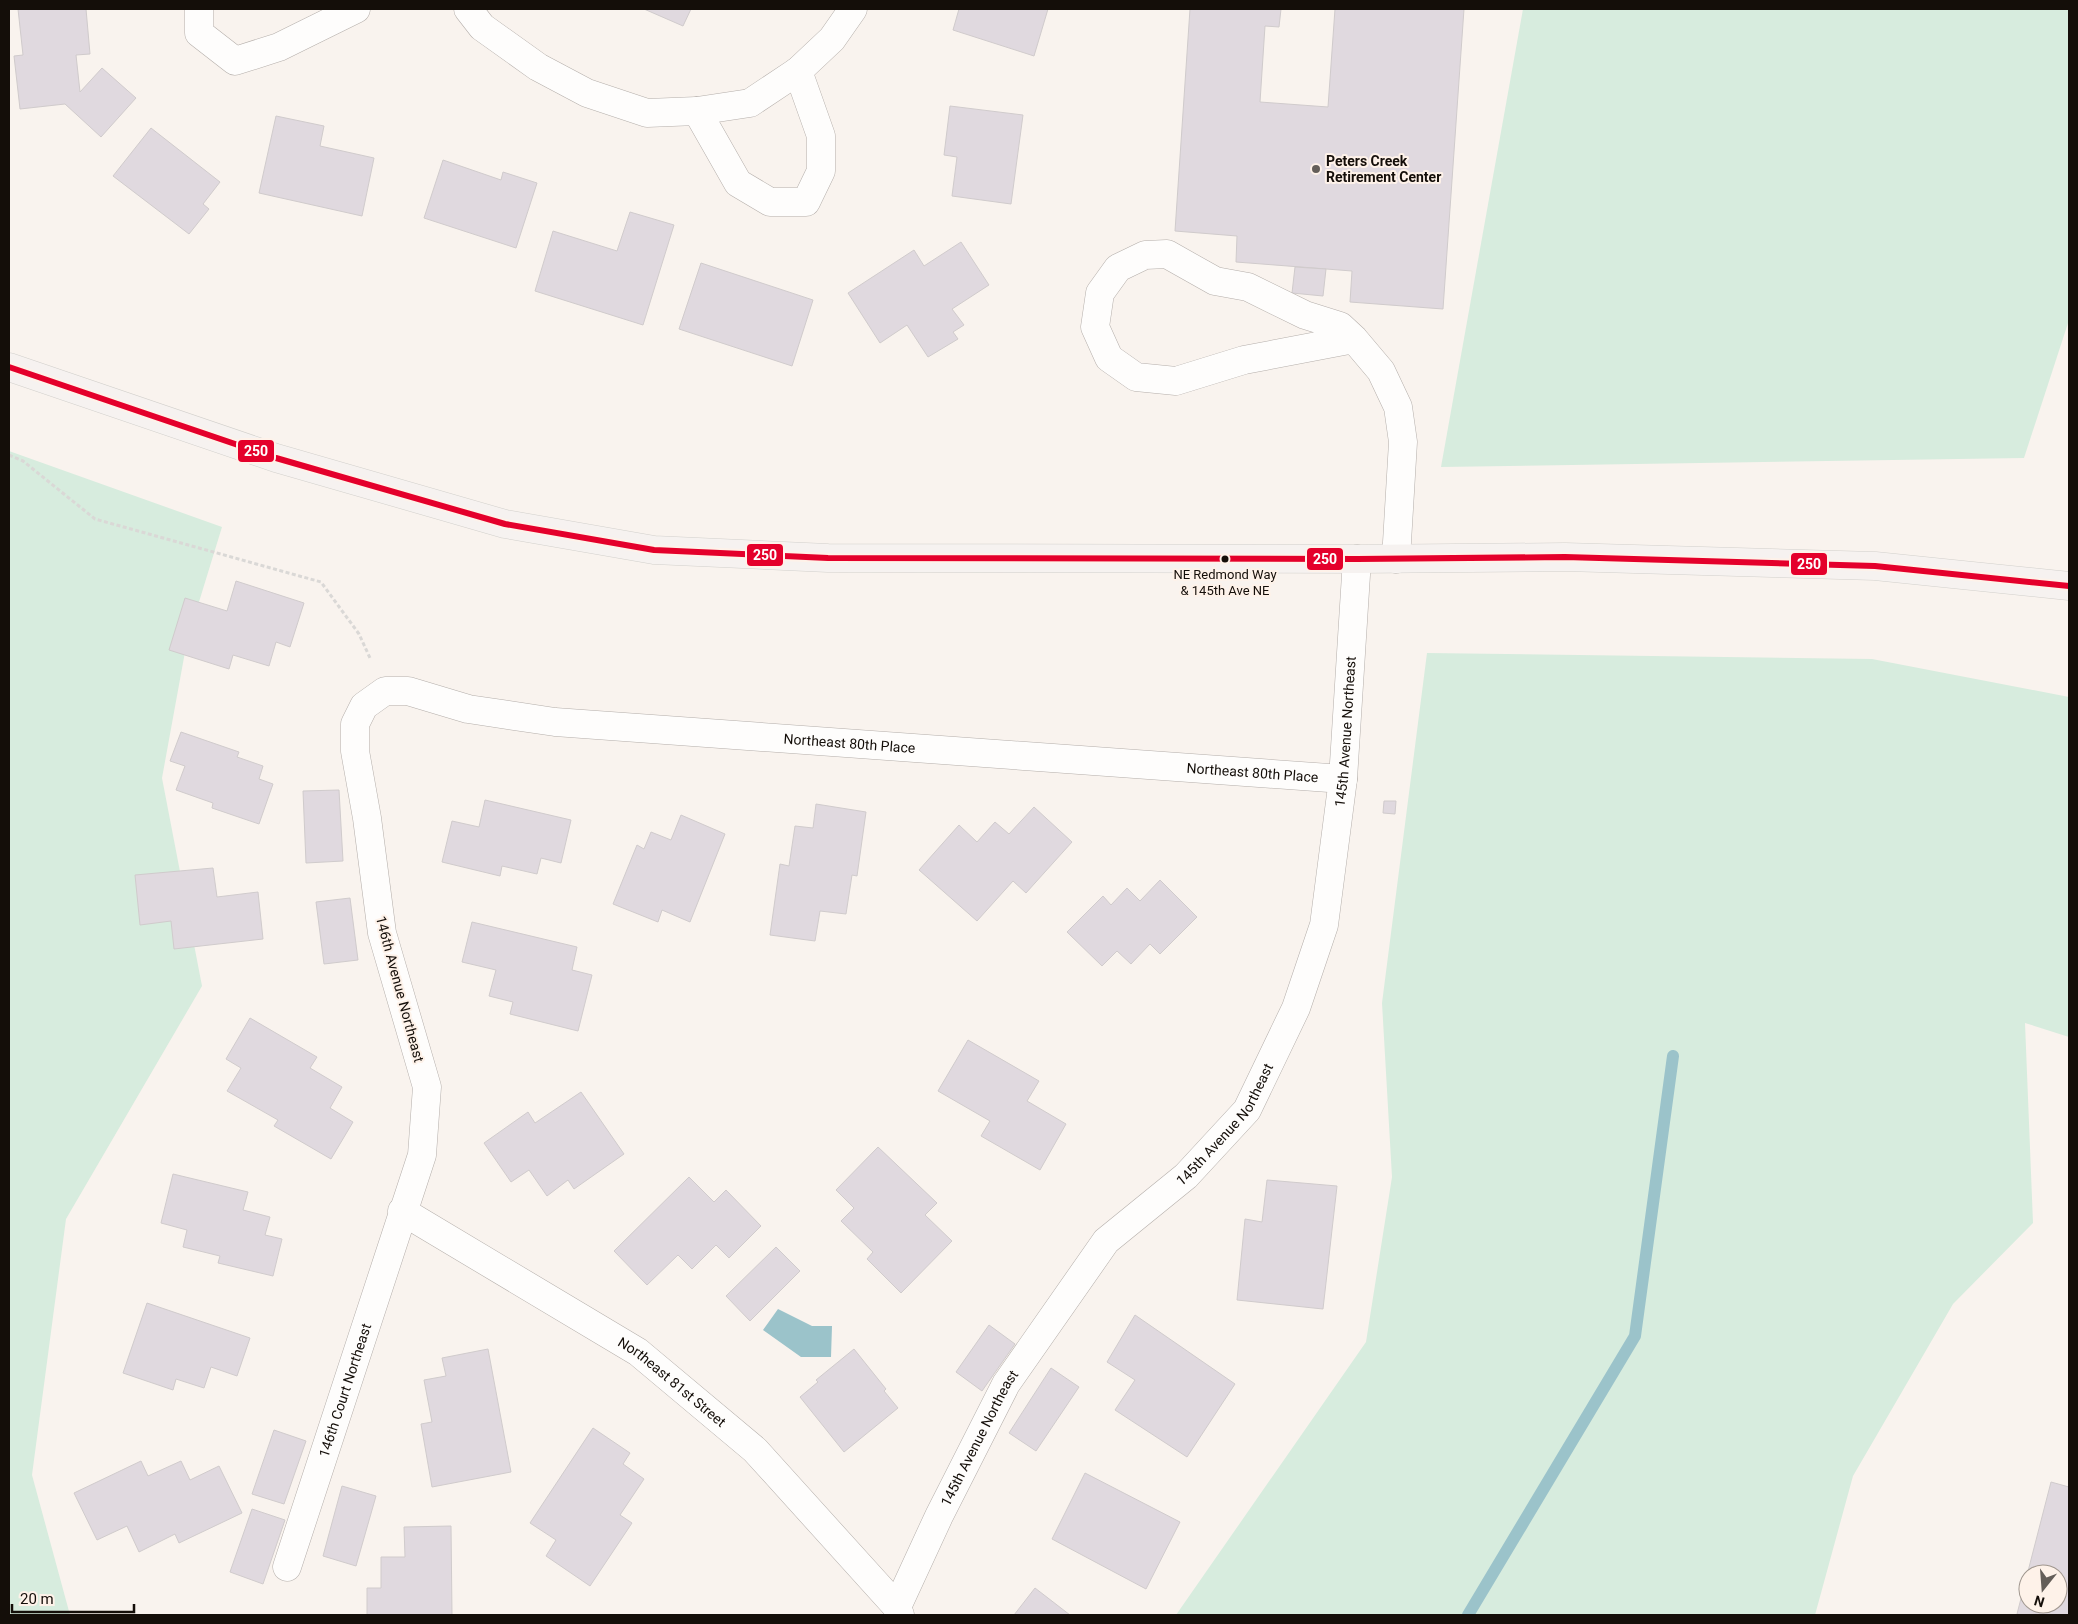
<svg xmlns="http://www.w3.org/2000/svg" width="2078" height="1624" font-family="Roboto,sans-serif">
	<style>
		.green { fill: #d7ecde }
		.water { fill: #9bc3ca }
		.lines { fill: none; stroke-linecap: round; stroke-linejoin: round }
		.stream { stroke: #9bc3ca; stroke-width: 12 }
		.building { fill: #e0d9df; stroke: #d0cbcc; fill-rule: evenodd }
		.minor-casing { stroke: #b4aeaa; stroke-width: 29 }
		.major-casing { stroke: #d2d0cc; stroke-width: 29 }
		.path { stroke: #dad8d6; stroke-width: 3; stroke-dasharray: 4 2.5; stroke-linecap: butt }
		.minor { stroke: #fefdfc; stroke-width: 28 }
		.major { stroke: #f6f2f0; stroke-width: 28 }
		.bus-1-casing { stroke: #fef2e9; stroke-width: 10 }
		.bus-1 { stroke: #e4002b; stroke-width: 6 }
		.poi-dot { fill: #645e59; stroke: #fef2e9; stroke-width: 2 }
		.bus-dot { fill: #140e09; stroke: #fef2e9; stroke-width: 2 }
		.labels { text-anchor: middle; stroke-width: 4; stroke-linejoin: round; paint-order: stroke }
		.bus-label { font-size: 13px; fill: #140e09; stroke: #fef2e9 }
		.poi-label { font-size: 14px; font-weight: bold; fill: #140e09; stroke: #fef2e9; text-anchor: start }
		.street-label { font-size: 14px; fill: #140e09; stroke: #fef2e9 }
		.line-badge { stroke: #fef2e9; stroke-width: 2 }
		.badge-label { font-size: 14px; text-anchor: middle; font-weight: bold; fill: #fff }
	</style>
	<rect width="100%" height="100%" fill="#f9f3ee"/>
	<g class="green">
		<polygon points="1523,9 2069,9 2069,320 2024,458 1441,467"/>
		<polygon points="9,451 222,527 187,641 162,778 202,986 66,1219 32,1475 70,1615 9,1615"/>
		<polygon points="1427,653 1872,659 2069,697 2069,1037 2025,1023 2033,1223 1953,1304 1853,1476 1815,1615 1176,1615 1366,1342 1392,1177 1382,1003"/>
	</g>
	<polygon class="water" points="778,1309 812,1326 832,1326 831,1357 801,1357 763,1330"/>
	<g class="lines">
		<polyline class="stream" points="1468,1615 1635,1336 1673,1056"/>
	</g>
	<g class="building">
		<polygon points="18,9 86,9 90,54 76,55 80,92 102,68 136,98 101,137 65,104 20,109 14,56 23,55"/>
		<polygon points="644,9 691,9 683,26"/>
		<polygon points="959,9 1048,9 1034,56 953,30"/>
		<polygon points="1190,9 1281,9 1279,27 1265,26 1260,102 1328,107 1335,9 1464,9 1443,309 1350,302 1352,271 1236,262 1237,236 1175,231"/>
		<polygon points="950,106 1023,115 1011,204 952,196 957,157 944,155"/>
		<polygon points="276,116 324,126 320,146 374,158 362,216 259,193"/>
		<polygon points="151,128 220,182 203,204 209,209 189,234 113,176"/>
		<polygon points="443,160 501,180 503,172 537,183 516,248 424,218"/>
		<polygon points="630,212 674,225 643,325 535,291 553,231 617,251"/>
		<polygon points="961,242 989,285 952,309 964,325 953,332 958,339 928,357 907,325 880,343 848,293 914,250 924,266"/>
		<polygon points="701,263 813,300 792,366 679,329"/>
		<polygon points="1295,267 1326,269 1323,296 1292,293"/>
		<polygon points="236,581 304,603 290,647 276,642 269,666 233,655 229,669 169,650 185,598 227,611"/>
		<polygon points="181,732 239,752 237,757 263,766 259,779 273,784 259,824 212,808 213,803 176,790 185,766 170,761"/>
		<polygon points="339,790 343,861 306,863 303,791"/>
		<polygon points="485,800 571,820 561,863 541,858 537,874 502,866 500,876 442,862 452,821 479,827"/>
		<polygon points="1384,801 1396,801 1395,814 1383,813"/>
		<polygon points="816,804 866,812 857,876 852,875 846,914 820,911 815,941 770,935 780,864 789,866 795,826 813,828"/>
		<polygon points="1034,807 1072,842 1026,893 1013,881 977,921 919,870 959,825 977,842 995,822 1009,834"/>
		<polygon points="681,815 725,834 690,922 662,910 658,922 613,904 637,845 644,849 651,832 671,840"/>
		<polygon points="213,868 217,897 258,892 263,939 174,949 171,921 140,925 135,875"/>
		<polygon points="1160,880 1197,917 1160,954 1150,944 1131,964 1117,951 1102,966 1067,932 1103,896 1111,905 1127,888 1140,901"/>
		<polygon points="350,898 358,960 324,964 316,902"/>
		<polygon points="472,922 577,947 572,970 592,975 578,1031 510,1014 513,1002 489,996 496,970 462,962"/>
		<polygon points="250,1018 317,1057 310,1068 342,1087 330,1108 353,1122 331,1159 274,1126 278,1120 227,1091 241,1068 226,1059"/>
		<polygon points="968,1040 1039,1081 1027,1101 1066,1124 1040,1170 981,1136 990,1121 938,1091"/>
		<polygon points="581,1092 624,1154 574,1189 568,1180 547,1196 529,1170 511,1182 484,1143 528,1112 535,1123"/>
		<polygon points="878,1147 937,1203 925,1215 952,1241 901,1293 867,1259 873,1252 841,1221 854,1208 836,1190"/>
		<polygon points="173,1174 248,1192 243,1210 270,1217 265,1235 282,1239 273,1276 218,1263 220,1256 183,1247 187,1230 161,1223"/>
		<polygon points="689,1177 714,1202 726,1190 761,1226 729,1258 716,1245 692,1269 678,1255 647,1285 614,1251"/>
		<polygon points="1267,1180 1337,1186 1323,1309 1237,1300 1245,1219 1262,1222"/>
		<polygon points="776,1247 800,1271 750,1321 726,1296"/>
		<polygon points="147,1303 250,1338 237,1376 211,1367 204,1388 176,1379 173,1390 123,1373"/>
		<polygon points="1135,1315 1235,1384 1187,1457 1115,1410 1135,1380 1107,1362"/>
		<polygon points="989,1325 1015,1344 982,1391 956,1372"/>
		<polygon points="488,1349 511,1472 432,1487 421,1424 432,1422 424,1380 446,1376 442,1358"/>
		<polygon points="854,1349 886,1389 884,1391 898,1408 844,1452 800,1397 818,1382 816,1380"/>
		<polygon points="1051,1368 1079,1387 1036,1451 1009,1433"/>
		<polygon points="593,1428 630,1453 623,1464 644,1479 620,1515 632,1523 590,1586 546,1556 556,1540 530,1523"/>
		<polygon points="274,1430 306,1441 284,1504 252,1494"/>
		<polygon points="141,1461 148,1476 181,1461 190,1480 219,1466 242,1513 179,1543 175,1534 139,1552 127,1526 97,1540 74,1493"/>
		<polygon points="1085,1473 1180,1522 1146,1589 1052,1539"/>
		<path d="M 2051,1482 L 2069,1487 L 2069,1615 L 2021,1615 L 2017,1614 ZM 2028,1574 L 2058,1574 L 2058,1604 L 2028,1604 Z"/>
		<polygon points="342,1486 376,1496 356,1566 323,1556"/>
		<polygon points="252,1509 285,1520 263,1584 230,1572"/>
		<polygon points="451,1526 452,1615 367,1615 367,1588 381,1588 381,1557 405,1557 404,1527"/>
		<polygon points="1035,1588 1070,1615 1014,1615"/>
	</g>
	<g class="lines">
		<defs>
			<g id="minor">
				<polyline points="199,9 199,33 235,61 279,47 356,9"/>
				<polyline points="468,9 482,27 538,67 587,93 647,113 697,111 750,103 798,71 832,39 853,9"/>
				<polyline points="697,111 738,183 770,202 806,202 821,171 821,136 798,71"/>
				<polyline points="1354,339 1244,360 1176,381 1136,377 1109,358 1095,327 1100,293 1118,268 1145,255 1167,254 1215,281 1248,287 1305,315 1340,326 1354,339 1381,371 1398,407 1403,442 1396,559"/>
				<path id="s1" d="M 402,1211 L 638,1352 L 755,1450 L 897,1607 L 900,1615"/>
				<path id="s2" d="M 287,1567 L 422,1155 L 427,1087 L 382,933 L 367,818 L 355,751 L 355,724 L 364,706 L 385,691 L 408,691 L 468,709 L 555,722 L 1343,779"/>
				<path id="s3" d="M 897,1607 L 939,1516 L 1006,1384 L 1106,1241 L 1186,1176 L 1247,1110 L 1296,1008 L 1324,925 L 1343,779 L 1357,559"/>
			</g>
			<polyline id="major" points="9,367 276,458 505,524 654,550 828,558 1357,559 1565,557 1875,566 2069,586"/>
		</defs>
		<use href="#minor" class="minor-casing"/>
		<use href="#major" class="major-casing"/>
		<polyline class="path" points="9,455 23,461 95,519 321,582 359,634 370,658"/>
		<use href="#minor" class="minor"/>
		<use href="#major" class="major"/>
		<defs>
			<polyline id="bus-1" points="9,367 276,458 505,524 654,550 828,558 1357,559 1565,557 1875,566 2069,586"/>
		</defs>
		<use href="#bus-1" class="bus-1-casing"/>
		<use href="#bus-1" class="bus-1"/>
	</g>
	<circle class="poi-dot" cx="1316" cy="169" r="5"/>
	<circle class="bus-dot" cx="1225" cy="559" r="4.5"/>
	<g class="labels">
		<g class="bus-label">
			<text x="1225" y="579">NE Redmond Way<tspan x="1225" dy="16">&amp; 145th Ave NE</tspan></text>
		</g>
		<g class="poi-label">
			<text x="1326" y="166">Peters Creek<tspan x="1326" dy="16">Retirement Center</tspan></text>
		</g>
		<g class="street-label">
			<text dy="5" stroke="none"><textPath href="#s3" startOffset="1011">145th Avenue Northeast</textPath></text>
			<text dy="5" stroke="none"><textPath href="#s2" startOffset="1388">Northeast 80th Place</textPath></text>
			<text dy="5" stroke="none"><textPath href="#s2" startOffset="1792">Northeast 80th Place</textPath></text>
			<text transform="translate(400 989) rotate(75)" y="5">146th Avenue Northeast</text>
			<text dy="5" stroke="none"><textPath href="#s3" startOffset="591">145th Avenue Northeast</textPath></text>
			<text dy="5" stroke="none"><textPath href="#s1" startOffset="320">Northeast 81st Street</textPath></text>
			<text dy="5" stroke="none"><textPath href="#s2" startOffset="186">146th Court Northeast</textPath></text>
			<text dy="5" stroke="none"><textPath href="#s3" startOffset="188">145th Avenue Northeast</textPath></text>
		</g>
	</g>
	<g class="line-badge">
		<rect x="237" y="439" width="38" height="24" rx="5" fill="#e4002b"/>
		<rect x="746" y="543" width="38" height="24" rx="5" fill="#e4002b"/>
		<rect x="1306" y="547" width="38" height="24" rx="5" fill="#e4002b"/>
		<rect x="1790" y="552" width="38" height="24" rx="5" fill="#e4002b"/>
	</g>
	<g class="badge-label">
		<text x="256" y="456">250</text>
		<text x="765" y="560">250</text>
		<text x="1325" y="564">250</text>
		<text x="1809" y="569">250</text>
	</g>
	<rect width="2078" height="1624" fill="none" stroke="#140e09" stroke-width="20"/>
	<g transform="translate(2043 1589) rotate(197)"><circle r="24" fill="#fef2e9" stroke="#a0978f"/>
	<path d="M0-4L9 19L0 12L-9 19Z" fill="#645e59"/>
	<text y="-8" font-size="14" font-weight="bold" text-anchor="middle" fill="#140e09">N</text>
	</g>
	<path d="M12 1604v8h122v-8" fill="none" stroke="#140e09" stroke-width="2.5"/>
	<text x="20" y="1604" font-size="15" fill="#140e09" stroke="#fef2e9" stroke-width="4" paint-order="stroke">20 m</text>
</svg>
